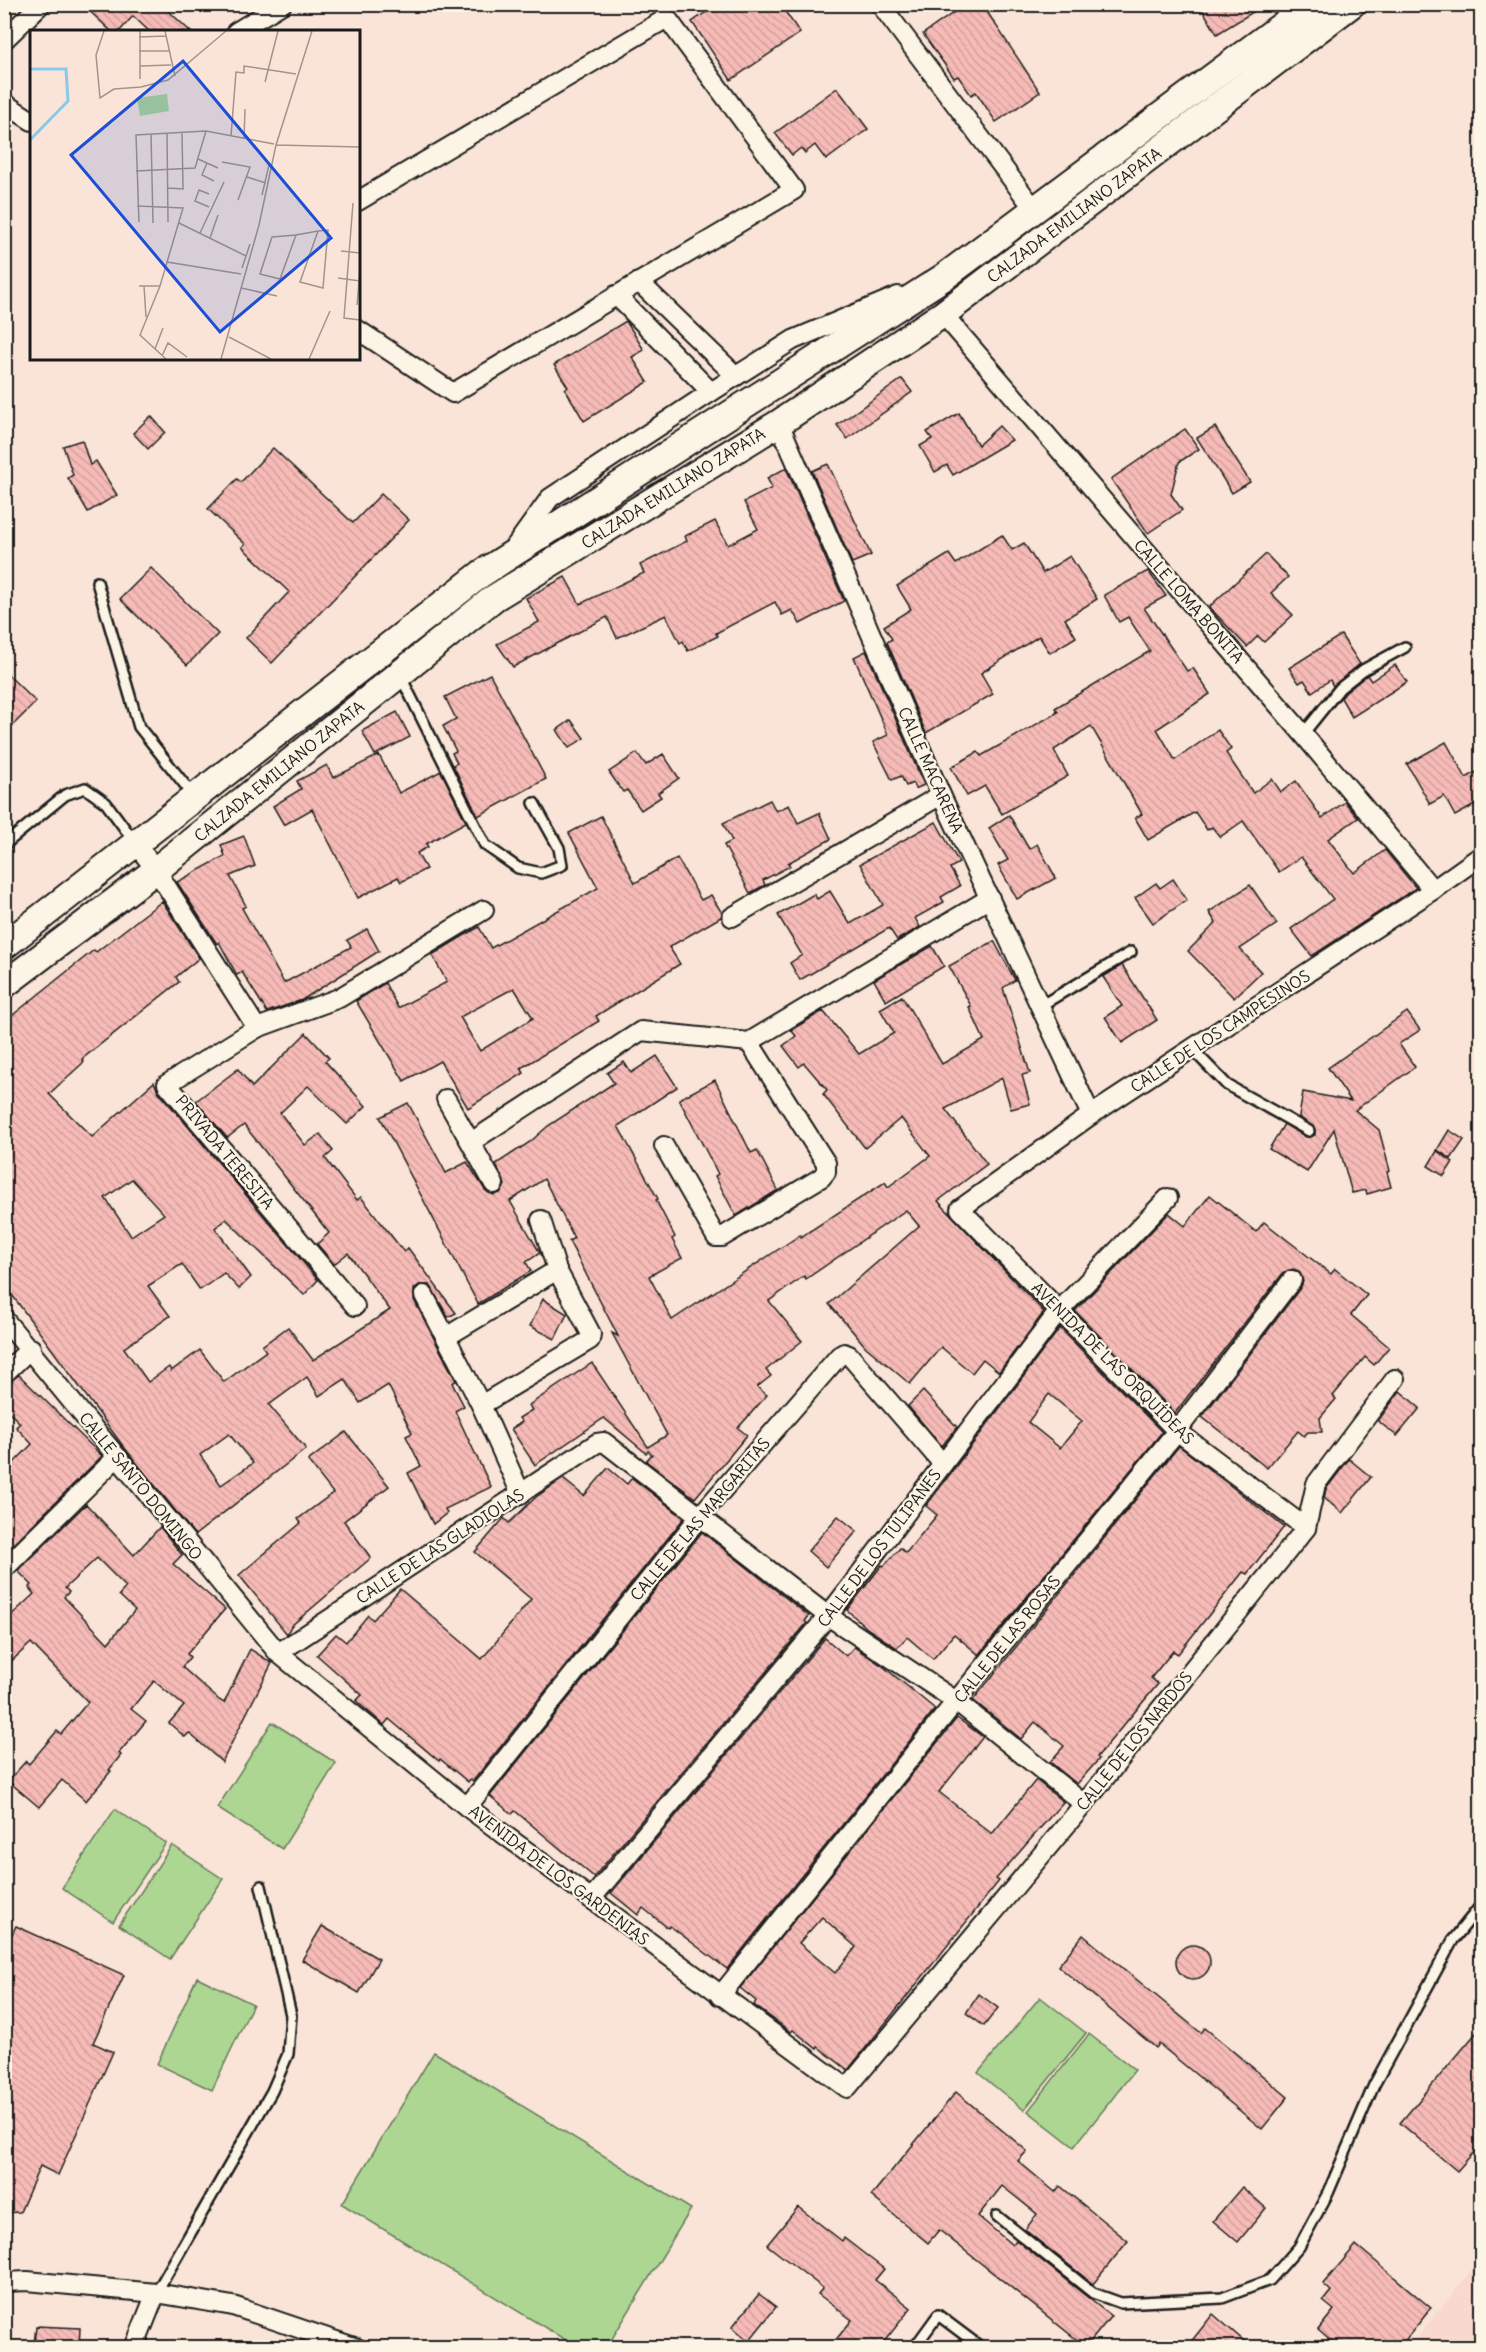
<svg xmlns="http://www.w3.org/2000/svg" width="1486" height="2352" font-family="Delius,sans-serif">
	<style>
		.built { fill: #f9d8cd }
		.green { fill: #add693; stroke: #647958; stroke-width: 1.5 }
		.building { fill: url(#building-back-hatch); stroke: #1c1c1c; stroke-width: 1.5; fill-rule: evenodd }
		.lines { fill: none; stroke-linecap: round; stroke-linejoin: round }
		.service-casing { stroke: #1c1c1c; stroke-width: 14 }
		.minor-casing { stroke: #1c1c1c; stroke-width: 22 }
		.secondary-casing { stroke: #1c1c1c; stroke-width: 30 }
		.service { stroke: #fcf5e5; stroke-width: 9 }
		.minor { stroke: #fcf5e5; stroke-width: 18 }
		.secondary { stroke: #fcf5e5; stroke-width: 26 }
		.labels { text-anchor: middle; stroke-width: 4.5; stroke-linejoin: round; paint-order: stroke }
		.street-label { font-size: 16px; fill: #1c1c1c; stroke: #fcf5e5 }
		.inset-river { fill: none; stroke: #89c9ea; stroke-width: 3 }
		.inset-road { fill: none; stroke: #a1948c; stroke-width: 1.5 }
		.view { fill: #1d4ed8; fill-opacity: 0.15; stroke: #1d4ed8; stroke-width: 3 }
		.inset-edge { fill: none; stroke: #1c1c1c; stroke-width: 3 }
	</style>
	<defs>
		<pattern id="building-back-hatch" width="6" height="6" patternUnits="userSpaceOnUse" patternTransform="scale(1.5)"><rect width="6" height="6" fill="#f7bbb7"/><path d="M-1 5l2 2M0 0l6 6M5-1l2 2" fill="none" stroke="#d3a09d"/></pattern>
	</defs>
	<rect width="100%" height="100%" fill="#fae4d7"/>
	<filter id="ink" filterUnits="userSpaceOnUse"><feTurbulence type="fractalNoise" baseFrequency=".0167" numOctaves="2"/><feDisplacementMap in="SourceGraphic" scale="12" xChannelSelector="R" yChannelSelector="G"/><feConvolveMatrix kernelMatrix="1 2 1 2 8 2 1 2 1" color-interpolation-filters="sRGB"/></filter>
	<g filter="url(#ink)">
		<polygon class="built" points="1481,2258 1481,2347 1410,2347 1422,2332"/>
		<g class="green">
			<polygon points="272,1722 336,1763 282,1849 217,1808"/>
			<polygon points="115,1809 166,1843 113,1922 62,1888"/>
			<polygon points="172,1845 223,1879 170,1959 119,1925"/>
			<polygon points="197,1977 253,2004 212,2090 157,2064"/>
			<polygon points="1040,1997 1086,2033 1024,2110 978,2073"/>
			<polygon points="1089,2034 1135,2070 1074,2147 1028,2111"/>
			<polygon points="434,2052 691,2209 607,2347 577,2347 342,2204"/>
		</g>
		<g class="building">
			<polygon points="82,4 161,4 191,32 150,32 133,16 119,32 112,32"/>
			<polygon points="718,4 780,4 800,33 731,80 692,22"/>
			<polygon points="966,4 982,4 1040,92 996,122 976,92 971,95 958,76 954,78 923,34"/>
			<polygon points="1199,4 1266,4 1217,34"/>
			<polygon points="837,88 868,129 826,160 815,145 805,153 801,148 792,155 775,133"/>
			<polygon points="626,321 644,350 632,357 648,382 584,421 565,389 568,387 554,365"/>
			<polygon points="902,379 912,392 847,439 837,425"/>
			<polygon points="959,413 978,445 999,426 1012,440 953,475 947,465 935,472 920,446 932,439 927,432"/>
			<polygon points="151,416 165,432 148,449 133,433"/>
			<polygon points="1215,427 1250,482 1232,493 1197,438"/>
			<polygon points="1185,429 1199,449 1179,462 1171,494 1182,510 1148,533 1111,479"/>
			<polygon points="82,440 90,465 96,461 117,495 88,512 68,478 73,475 63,446"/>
			<polygon points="273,448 353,523 381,494 409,520 272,663 246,638 289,592 242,547 245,544 208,509 237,479 241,482"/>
			<polygon points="828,464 871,555 852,563 812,471"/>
			<polygon points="786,468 844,601 800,624 792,610 782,615 775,602 716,633 718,636 688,651 683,641 680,643 666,615 617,638 607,617 513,667 497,644 539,622 526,598 565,577 580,604 644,573 640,565 687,541 685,536 715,521 728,545 758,529 744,502 772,488 767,478"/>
			<polygon points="1002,535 1012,550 1024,543 1043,573 1070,556 1097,599 1065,619 1076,637 1050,653 1039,636 981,673 993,694 926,733 887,642 892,639 884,626 911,609 897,586 949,554 956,564"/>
			<polygon points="1266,554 1288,577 1271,593 1293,615 1264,642 1258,636 1247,647 1209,607"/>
			<polygon points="151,568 218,634 187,665 120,599"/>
			<polygon points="1148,571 1166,596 1144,608 1187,671 1193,668 1210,694 1157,729 1175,760 1218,730 1231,749 1226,753 1253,793 1272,779 1281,792 1296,781 1322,818 1345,802 1358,818 1328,839 1354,873 1385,850 1416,888 1312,956 1291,929 1333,899 1301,857 1279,872 1243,821 1220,837 1212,827 1207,830 1195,812 1148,840 1135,818 1142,814 1091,726 1054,750 1068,776 1002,814 985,786 967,796 951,767 978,752 981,756 1058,712 1055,708 1150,651 1128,617 1119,622 1104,595"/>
			<polygon points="1341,635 1360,664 1333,686 1330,680 1312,692 1304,680 1299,683 1289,668"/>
			<polygon points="866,651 924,785 915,789 913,783 906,786 901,776 892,780 873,742 888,735 854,657"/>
			<polygon points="1395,665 1407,682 1352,717 1341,698 1345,693 1367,675 1371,681"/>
			<polygon points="4,671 36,702 4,734"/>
			<polygon points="490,674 546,779 478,816 453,765 457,763 452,753 456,751 443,726 456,719 445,697"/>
			<polygon points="397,712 410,737 375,755 362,731"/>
			<polygon points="571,720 584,738 569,748 557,730"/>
			<polygon points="1446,742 1466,778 1482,769 1482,801 1455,816 1444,796 1430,804 1407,764"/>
			<polygon points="637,753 646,765 663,754 679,778 658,793 661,797 641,810 627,790 623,792 609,772"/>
			<polygon points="379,755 399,793 441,771 466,822 426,844 428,847 417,853 426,869 401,882 398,877 358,898 312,809 284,825 273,806 301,789 297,781 327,765 333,778"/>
			<polygon points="770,800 776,811 789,805 798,823 819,813 831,839 788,863 790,866 763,880 765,885 750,893 724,845 732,841 723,823"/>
			<polygon points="1009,815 1029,849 1037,844 1056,878 1017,899 998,865 1008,860 989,828"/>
			<path d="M 601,816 L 635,883 L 677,858 L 701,900 L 711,895 L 722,913 L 721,917 L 669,947 L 680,964 L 596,1016 L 599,1021 L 521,1068 L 524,1073 L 468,1108 L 440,1061 L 404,1081 L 356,1001 L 385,983 L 398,1008 L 447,982 L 432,955 L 460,938 L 479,927 L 491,948 L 598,888 L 569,833 ZM 514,988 L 533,1018 L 480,1051 L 460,1017 Z"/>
			<polygon points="936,822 959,863 950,868 960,886 941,897 944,902 915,918 920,927 897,940 889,928 800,980 790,963 802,955 778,915 814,894 817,899 830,891 850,924 883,905 860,864"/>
			<polygon points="244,836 255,866 230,876 246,906 242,908 284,983 351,947 347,940 367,929 379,951 302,1000 267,1012 242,972 237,975 219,942 217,944 177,882 225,856 221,845"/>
			<polygon points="1173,879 1187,900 1153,923 1135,898 1156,883 1160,888"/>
			<polygon points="1250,885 1277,924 1240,949 1261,972 1234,998 1188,951 1216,923 1209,912"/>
			<path d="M 162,901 L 199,958 L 176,977 L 179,982 L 82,1059 L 84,1062 L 49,1094 L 92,1137 L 154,1082 L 158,1091 L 318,1280 L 304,1295 L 226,1219 L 215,1228 L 251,1277 L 239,1289 L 224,1273 L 200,1290 L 182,1264 L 148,1286 L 170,1316 L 124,1348 L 148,1382 L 169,1367 L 171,1371 L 200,1350 L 224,1382 L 266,1351 L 262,1346 L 288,1327 L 313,1360 L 390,1310 L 348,1253 L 334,1264 L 317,1244 L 329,1233 L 244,1125 L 227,1138 L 196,1101 L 238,1069 L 252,1087 L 306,1033 L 329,1058 L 325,1061 L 366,1106 L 347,1124 L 308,1086 L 280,1113 L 305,1145 L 320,1134 L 333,1151 L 325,1158 L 357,1200 L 361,1197 L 404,1252 L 408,1248 L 456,1313 L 448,1317 L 430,1285 L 419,1285 L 414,1289 L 414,1300 L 456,1381 L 452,1383 L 464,1406 L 455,1411 L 491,1487 L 445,1509 L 447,1513 L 433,1524 L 408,1473 L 421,1466 L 406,1436 L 412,1433 L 388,1385 L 360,1403 L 345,1379 L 319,1396 L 307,1377 L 269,1405 L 306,1449 L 195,1535 L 123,1446 L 4,1284 L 4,1022 L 94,950 L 96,952 ZM 132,1179 L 164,1214 L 131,1236 L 105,1198 ZM 229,1434 L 253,1463 L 221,1485 L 200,1455 Z"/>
			<polygon points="994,941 1015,980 1003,988 1030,1073 1022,1075 1030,1104 1011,1109 1002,1078 945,1109 987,1164 938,1201 1044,1312 999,1372 983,1359 972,1373 941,1347 910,1384 866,1347 829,1304 919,1226 906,1210 806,1279 804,1276 769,1301 802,1341 766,1370 771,1376 757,1387 767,1395 738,1428 747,1435 695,1498 646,1461 652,1454 648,1451 646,1453 604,1418 535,1465 511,1429 522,1422 519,1418 532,1410 529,1405 592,1363 648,1447 667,1435 612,1333 618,1336 569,1241 574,1238 544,1179 510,1201 540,1253 526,1262 531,1271 478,1304 380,1117 408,1103 446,1173 467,1162 485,1190 494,1195 500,1193 505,1185 496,1164 530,1142 548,1126 614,1083 607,1073 624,1062 631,1073 657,1056 677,1087 618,1126 658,1199 656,1200 675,1237 672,1239 682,1258 649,1276 672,1320 782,1247 800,1235 801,1237 885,1182 888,1187 930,1156 901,1118 865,1148 823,1094 827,1090 804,1063 799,1067 783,1046 796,1036 791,1030 823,1011 859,1054 894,1033 880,1009 902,996 942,1064 984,1040 969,1007 971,1006 949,966"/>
			<polygon points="932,946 944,966 886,1001 874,980"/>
			<polygon points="1122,965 1157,1020 1122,1043 1105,1017 1122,1006 1103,977"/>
			<polygon points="1407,1012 1420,1030 1399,1044 1415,1067 1355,1110 1379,1130 1390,1171 1387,1172 1391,1187 1367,1194 1366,1190 1352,1193 1334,1129 1307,1172 1269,1149 1284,1124 1306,1137 1315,1135 1314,1127 1299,1117 1303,1092 1351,1101 1328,1068"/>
			<polygon points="715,1080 751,1153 757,1150 778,1190 736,1216 715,1176 718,1174 679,1099"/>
			<polygon points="1449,1130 1464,1140 1451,1159 1437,1150"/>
			<polygon points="1437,1151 1453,1162 1444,1176 1428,1166"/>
			<polygon points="1210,1195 1256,1232 1264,1222 1331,1274 1335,1269 1367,1295 1351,1315 1389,1347 1374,1365 1365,1357 1333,1396 1336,1399 1320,1418 1322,1432 1308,1432 1304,1436 1298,1431 1267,1468 1202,1417 1301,1287 1303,1281 1299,1271 1293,1269 1283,1273 1175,1413 1075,1311 1169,1213 1185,1226"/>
			<polygon points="543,1299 567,1314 555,1339 530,1326"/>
			<path d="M 1060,1328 L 1162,1432 L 979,1655 L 954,1634 L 933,1659 L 907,1637 L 897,1648 L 868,1629 L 847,1610 L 882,1565 L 884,1566 L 900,1548 L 906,1553 L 937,1515 L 926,1506 ZM 1049,1394 L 1082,1421 L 1060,1448 L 1028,1422 Z"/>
			<polygon points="19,1375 102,1456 4,1553 4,1473 32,1444 16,1427 20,1423 4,1407 4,1385"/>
			<polygon points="923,1391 957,1427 942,1446 908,1406"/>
			<polygon points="1400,1391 1420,1408 1397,1436 1378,1421"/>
			<polygon points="346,1432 389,1486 344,1521 371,1558 291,1626 287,1634 239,1575 301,1523 298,1519 333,1493 308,1461"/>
			<polygon points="1179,1446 1284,1527 1247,1574 1243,1572 1178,1654 1173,1651 1151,1678 1158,1684 1097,1757 1099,1759 1077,1784 1050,1762 1064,1746 1035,1722 1021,1739 973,1700"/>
			<polygon points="1349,1459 1371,1477 1342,1513 1324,1498 1326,1489"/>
			<polygon points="608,1468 627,1484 632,1478 684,1518 473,1781 470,1779 468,1782 440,1759 439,1761 389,1719 384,1725 356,1701 362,1695 317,1655 336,1634 346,1642 368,1615 373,1620 400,1589 482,1659 531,1599 475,1552 504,1518 509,1523 536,1497 563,1479 584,1496"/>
			<path d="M 86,1504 L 134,1555 L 160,1527 L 182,1555 L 173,1564 L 225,1609 L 187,1654 L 190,1657 L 182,1667 L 219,1700 L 224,1703 L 250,1649 L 272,1663 L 222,1762 L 189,1733 L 185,1737 L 169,1723 L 184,1706 L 154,1681 L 131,1709 L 146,1721 L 119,1753 L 121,1755 L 109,1770 L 111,1771 L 86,1801 L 62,1780 L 39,1807 L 8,1781 L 26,1761 L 29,1764 L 57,1731 L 61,1734 L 88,1702 L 31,1643 L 4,1668 L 4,1622 L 34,1594 L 29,1588 L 32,1585 L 18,1571 ZM 97,1558 L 126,1587 L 119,1595 L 135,1610 L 108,1643 L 64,1597 L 69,1592 L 65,1588 Z"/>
			<polygon points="838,1516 857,1531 826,1567 808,1551"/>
			<polygon points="702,1532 809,1616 805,1621 807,1623 594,1877 515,1811 512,1814 490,1796"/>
			<polygon points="825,1638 846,1656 854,1647 884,1667 935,1709 727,1969 670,1926 668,1928 643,1908 638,1915 611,1893"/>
			<path d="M 957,1718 L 983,1737 L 939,1792 L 992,1834 L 1036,1780 L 1063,1802 L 996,1879 L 999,1881 L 848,2070 L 818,2047 L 817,2049 L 793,2030 L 791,2032 L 754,2005 L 756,2001 L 740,1988 ZM 822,1917 L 856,1947 L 835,1973 L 799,1943 Z"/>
			<polygon points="16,1926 124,1975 93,2043 113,2052 58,2175 40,2166 20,2212 4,2213 4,1951"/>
			<polygon points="322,1926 379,1959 359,1993 302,1960"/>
			<polygon points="1083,1935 1201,2033 1205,2028 1288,2097 1262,2129 1159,2044 1156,2048 1058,1966"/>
			<circle cx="1193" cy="1962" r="17"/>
			<polygon points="979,1994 998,2008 984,2026 966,2013"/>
			<polygon points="1482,2026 1482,2143 1457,2171 1400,2123"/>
			<polygon points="956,2092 1027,2151 1018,2161 1055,2192 1060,2186 1128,2241 1093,2284 1025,2230 1037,2214 1002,2186 978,2216 1012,2245 1016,2240 1111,2316 1086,2347 939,2230 928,2243 871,2196"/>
			<polygon points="1242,2187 1266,2208 1238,2242 1213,2221"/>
			<polygon points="798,2207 842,2241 844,2238 884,2269 875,2280 911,2308 879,2348 829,2348 852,2320 818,2294 823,2288 767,2245"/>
			<polygon points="1356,2245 1431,2308 1399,2348 1339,2348 1318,2330 1334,2310 1323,2301 1331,2291 1323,2284"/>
			<polygon points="759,2294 776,2307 749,2341 732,2327"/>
			<polygon points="1213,2314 1252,2348 1186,2348"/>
			<polygon points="36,2326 80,2328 79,2347 34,2344"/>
		</g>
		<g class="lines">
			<defs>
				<g id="service">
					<polyline points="97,582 139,727 193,795"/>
					<polyline points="400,675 485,845 518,868 541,873 562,865 559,848 534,803"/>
					<polyline points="1303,734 1340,688 1363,670 1405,647"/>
					<polyline points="4,845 65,795 85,788 106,803 134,841"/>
					<polyline points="1040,1006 1131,952"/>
					<polyline points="1192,1049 1227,1085 1309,1131"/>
					<polyline points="997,2216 1093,2293 1121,2303 1222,2298 1270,2280 1299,2247 1328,2193 1374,2085 1453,1940 1482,1904"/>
					<polyline points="156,2293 272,2091 288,2054 291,2015 261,1886"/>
					<polyline points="914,2348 938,2315 982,2348"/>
				</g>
				<g id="minor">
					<polyline points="880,4 1035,210"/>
					<polyline points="236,32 282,4"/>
					<polyline points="4,40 41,4"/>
					<polyline points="4,103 32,121"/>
					<polyline points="358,201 667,18 794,190 453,393 358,330"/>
					<polyline points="639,282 736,376"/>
					<polyline points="616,295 711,392"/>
					<polyline points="943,314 1303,734 1433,890"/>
					<polyline points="779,423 941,795 1091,1115"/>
					<polyline points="514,548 550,498 711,392 793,340 898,296"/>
					<polyline points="135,843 156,870 257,1028"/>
					<polyline points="732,917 941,795"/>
					<polyline points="446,1099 494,1184"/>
					<polyline points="471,1142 641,1031 749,1042 990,898"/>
					<polyline points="664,1146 716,1237 722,1237 822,1177 826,1172 826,1163 749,1042"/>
					<polyline points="424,1295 481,1405 521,1494"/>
					<polyline points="355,1306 167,1084 257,1028 339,998 484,910"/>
					<polyline points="4,1319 278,1653 467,1807 847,2088 1084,1804 1306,1528 1316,1484 1395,1379"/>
					<polyline points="446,1337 557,1270"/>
					<polyline points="4,1374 31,1348"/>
					<polyline points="481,1405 590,1340 591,1334 557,1270 541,1220"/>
					<polyline points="1306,1528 1177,1431 960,1209 1091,1115 1433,890 1482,855"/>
					<polyline points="4,1569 117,1457"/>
					<polyline points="278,1653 597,1443 604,1442 828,1616 956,1701 1084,1804"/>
					<polyline points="467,1807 700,1516 839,1356 844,1353 849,1355 943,1464"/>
					<polyline points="591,1899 828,1616 1059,1311 1168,1198"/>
					<polyline points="720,1996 956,1701 1177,1431 1292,1280"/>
					<polyline points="4,2282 27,2281 156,2293 233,2306 357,2348"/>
					<polyline points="134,2348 156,2293"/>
				</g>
				<g id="secondary">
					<polyline points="4,946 481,574 944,277 1311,4"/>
					<polyline points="4,985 156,870 494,598 779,423 943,314 1352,4"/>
				</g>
			</defs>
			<use href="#service" class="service-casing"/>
			<use href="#minor" class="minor-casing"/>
			<use href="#secondary" class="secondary-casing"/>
			<use href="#service" class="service"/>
			<use href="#minor" class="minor"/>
			<use href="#secondary" class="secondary"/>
		</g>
	</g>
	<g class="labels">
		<g class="street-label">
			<text transform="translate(1074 215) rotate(-37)" y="6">CALZADA EMILIANO ZAPATA</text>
			<text transform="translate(673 488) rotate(-32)" y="6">CALZADA EMILIANO ZAPATA</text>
			<text transform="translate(1189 601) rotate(49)" y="6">CALLE LOMA BONITA</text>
			<text transform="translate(931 770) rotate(66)" y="6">CALLE MACARENA</text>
			<text transform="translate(279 771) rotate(-39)" y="6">CALZADA EMILIANO ZAPATA</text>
			<text transform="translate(1220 1031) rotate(-33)" y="6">CALLE DE LOS CAMPESINOS</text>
			<text transform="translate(225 1152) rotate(50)" y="6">PRIVADA TERESITA</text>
			<text transform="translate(1113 1363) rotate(45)" y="6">AVENIDA DE LAS ORQUÍDEAS</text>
			<text transform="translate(141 1486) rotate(51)" y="6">CALLE SANTO DOMINGO</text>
			<text transform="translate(700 1519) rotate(-50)" y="6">CALLE DE LAS MARGARITAS</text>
			<text transform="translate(440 1546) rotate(-33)" y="6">CALLE DE LAS GLADIOLAS</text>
			<text transform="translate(879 1548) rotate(-53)" y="6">CALLE DE LOS TULIPANES</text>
			<text transform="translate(1007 1639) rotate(-51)" y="6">CALLE DE LAS ROSAS</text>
			<text transform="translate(1134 1741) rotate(-51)" y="6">CALLE DE LOS NARDOS</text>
			<text transform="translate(559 1875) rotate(37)" y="6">AVENIDA DE LOS GARDENIAS</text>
		</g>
	</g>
	<g transform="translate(30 30)">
		<rect width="330" height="330" fill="#fae4d7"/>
		<path d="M 137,64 L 139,81 L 110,86 L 107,68 Z" fill="#add693"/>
		<path class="inset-river" d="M 0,39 L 36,39 L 38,71 L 0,110"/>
		<path class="inset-road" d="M 74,1 L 66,25 L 70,68 L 84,59M 110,1 L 110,49M 135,1 L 145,46M 109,7 L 136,6M 109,21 L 139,21M 110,36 L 141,35M 235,52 L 248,1M 84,59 L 111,57 L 138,50 L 196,1M 137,103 L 138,192M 121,104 L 123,193M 201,106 L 206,42 L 214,43 L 214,36 L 266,44M 214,109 L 215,79M 246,115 L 330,117M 168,129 L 188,138M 192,132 L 220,137 L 208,170M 177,133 L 172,145 L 184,151M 106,141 L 165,138 L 176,101M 217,147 L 236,153M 138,158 L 153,159 L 152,102M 232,165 L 239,135M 323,173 L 314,288 L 330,290M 107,176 L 153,178 L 130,256 L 110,305 L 136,329M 179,177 L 165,171 L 169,160 L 179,164M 109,192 L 106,105 L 176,101 L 244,114M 149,193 L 216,226M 170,203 L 194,152M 266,205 L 250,249 L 230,244 L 242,207 L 266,205 L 288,201 L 298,200 L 293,258 L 270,252 L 288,201M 180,208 L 188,185M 311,221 L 330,223M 137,232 L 211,244M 212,238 L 220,214M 308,248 L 330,251M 109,256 L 130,256M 114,256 L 116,287M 211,258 L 247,266M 327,275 L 330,239M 199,307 L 241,329M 125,319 L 133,298M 132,326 L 138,313 L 157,327M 191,329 L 229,195 L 246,115 L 282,1M 279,329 L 300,281"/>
		<path class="view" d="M 153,31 L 301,208 L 190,302 L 41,125 Z"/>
		<rect width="330" height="330" class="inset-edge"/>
	</g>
	<rect width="1486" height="2352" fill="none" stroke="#fcf5e5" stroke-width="24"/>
	<rect x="12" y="12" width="1462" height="2328" fill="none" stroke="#1c1c1c" stroke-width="2" filter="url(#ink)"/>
</svg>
